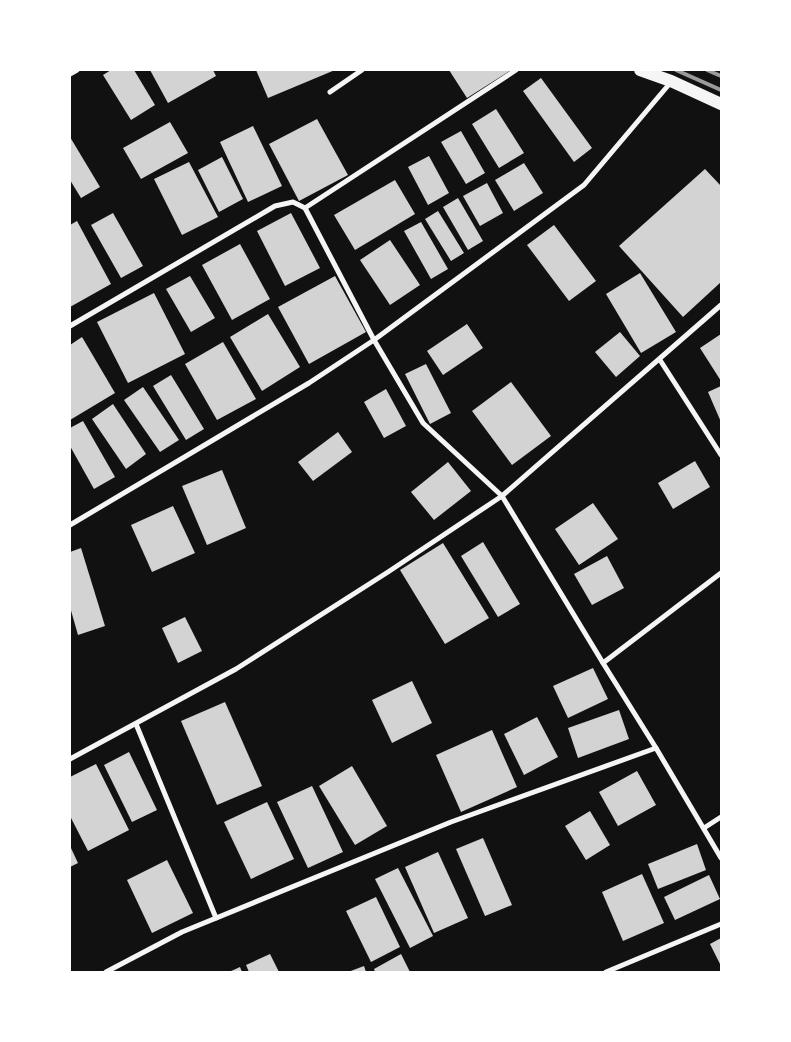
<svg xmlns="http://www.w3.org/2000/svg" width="791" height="1042" font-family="'Public Sans',sans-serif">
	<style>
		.building { fill: #d3d3d3 }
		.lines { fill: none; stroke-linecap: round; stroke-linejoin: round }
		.minor { stroke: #f5f5f5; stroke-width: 5 }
		.primary { stroke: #f5f5f5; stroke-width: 12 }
		.rail { stroke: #9a9a9a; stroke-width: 4 }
	</style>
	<rect width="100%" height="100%" fill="#111"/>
	<g class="building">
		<polygon points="111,70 134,70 155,105 131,120 103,75"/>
		<polygon points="150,70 213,70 216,76 168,103"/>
		<polygon points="256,70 335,70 268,98"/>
		<polygon points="449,70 511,70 467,98"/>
		<polygon points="541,78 592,148 574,162 523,91"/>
		<polygon points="496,109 524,153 499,168 472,124"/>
		<polygon points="317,119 348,175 299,201 269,144"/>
		<polygon points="170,122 188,153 141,179 123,148"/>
		<polygon points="253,126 282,186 248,202 220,142"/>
		<polygon points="461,131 485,173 466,184 441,142"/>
		<polygon points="70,137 100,187 81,198 70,180"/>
		<polygon points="429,156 449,193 428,205 408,167"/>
		<polygon points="222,157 243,199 219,212 198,170"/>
		<polygon points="189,162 218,217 182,235 154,179"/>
		<polygon points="524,163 543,193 514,211 495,180"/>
		<polygon points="705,169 721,186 721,282 683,317 619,246"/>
		<polygon points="395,180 415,214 355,250 334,215"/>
		<polygon points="487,183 503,213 480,226 463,196"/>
		<polygon points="458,198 483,241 468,250 443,207"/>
		<polygon points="438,211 464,253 451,261 425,219"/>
		<polygon points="113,213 143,266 121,278 91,225"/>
		<polygon points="291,213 320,268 285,286 257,231"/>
		<polygon points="77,221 111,284 70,307 70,225"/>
		<polygon points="421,222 448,269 431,279 404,231"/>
		<polygon points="554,225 596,281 569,301 527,245"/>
		<polygon points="390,240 420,285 390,305 360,260"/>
		<polygon points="240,244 270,299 232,320 202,265"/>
		<polygon points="640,273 676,332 641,353 606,294"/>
		<polygon points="190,276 215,318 191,332 166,289"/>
		<polygon points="335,276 366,332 309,364 278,307"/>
		<polygon points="154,293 185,354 128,383 97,322"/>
		<polygon points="268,314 300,367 262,391 230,337"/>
		<polygon points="467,324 483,348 443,375 427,351"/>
		<polygon points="620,332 640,356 616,377 595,352"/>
		<polygon points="721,334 721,381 700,348"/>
		<polygon points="82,337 115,393 70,420 70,345"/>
		<polygon points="223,342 256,399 217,420 185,364"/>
		<polygon points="426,364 451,413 430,424 405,374"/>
		<polygon points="171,375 204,429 186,440 153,386"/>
		<polygon points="511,382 551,436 512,465 472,411"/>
		<polygon points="721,386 721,422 708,392"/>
		<polygon points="143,387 179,440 160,452 124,400"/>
		<polygon points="386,389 406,426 384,438 364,402"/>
		<polygon points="113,404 146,454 126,469 92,419"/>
		<polygon points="83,421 115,477 94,489 70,446 70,428"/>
		<polygon points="338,432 352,452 313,481 298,462"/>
		<polygon points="695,461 710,487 673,509 658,483"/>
		<polygon points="448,462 471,491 434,520 411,492"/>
		<polygon points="222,470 246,528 207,545 182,486"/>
		<polygon points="593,503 618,539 579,565 555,529"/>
		<polygon points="173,506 195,553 152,572 131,525"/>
		<polygon points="483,542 520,604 498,617 461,556"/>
		<polygon points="443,543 489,618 445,644 400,570"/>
		<polygon points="81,548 105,626 78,635 70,607 70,552"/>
		<polygon points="607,556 624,588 592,605 574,574"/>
		<polygon points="185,617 202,651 178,663 162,628"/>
		<polygon points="593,668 608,699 568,718 553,686"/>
		<polygon points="412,681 432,723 392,743 372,700"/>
		<polygon points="225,702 262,786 217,805 181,721"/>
		<polygon points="619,710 629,739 578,758 568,728"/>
		<polygon points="537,717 558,757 524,775 504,734"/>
		<polygon points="492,730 517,787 461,812 436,755"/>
		<polygon points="129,752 157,810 132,822 104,765"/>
		<polygon points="96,764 129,830 88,851 70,816 70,777"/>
		<polygon points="352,766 387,826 355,845 319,786"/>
		<polygon points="637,771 656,805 618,826 599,792"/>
		<polygon points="312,786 343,852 308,868 277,802"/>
		<polygon points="267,802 294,859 251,879 224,822"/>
		<polygon points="590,811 610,845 586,860 565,826"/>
		<polygon points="483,838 512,905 485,916 456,849"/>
		<polygon points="697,844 706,870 658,889 648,864"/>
		<polygon points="70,846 78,863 70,867"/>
		<polygon points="438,852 468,918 434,933 405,867"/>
		<polygon points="167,860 193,913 152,933 127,880"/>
		<polygon points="398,868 433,936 410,948 375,879"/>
		<polygon points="642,874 664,923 623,941 602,892"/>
		<polygon points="709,875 720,899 675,920 664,897"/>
		<polygon points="376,897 400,947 371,962 346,911"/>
		<polygon points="721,938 721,966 710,944"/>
		<polygon points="270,954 279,972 249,972 246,965"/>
		<polygon points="401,954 410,972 375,972 374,969"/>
		<polygon points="364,966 366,972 348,972"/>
		<polygon points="240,967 242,972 229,972"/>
	</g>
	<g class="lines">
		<g class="minor">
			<polyline points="70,74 77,70"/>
			<polyline points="330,92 362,70"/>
			<polyline points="305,208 374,340 423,423 502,496 603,663 656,748 721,858"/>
			<polyline points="70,326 275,206 293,202 305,208 516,70"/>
			<polyline points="660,360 721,455"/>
			<polyline points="70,525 309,383 374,340 584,185 671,82"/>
			<polyline points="603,663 721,573"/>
			<polyline points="136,724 216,918"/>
			<polyline points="70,759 236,669 388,572 502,496 721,305"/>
			<polyline points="704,828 721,817"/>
			<polyline points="106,972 182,932 451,822 656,748"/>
			<polyline points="606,972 721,924"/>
		</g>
		<polyline class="primary" points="640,70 671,81 721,104"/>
		<g class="rail">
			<polyline points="676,70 721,90"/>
			<polyline points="707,70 721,76"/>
		</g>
	</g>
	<rect width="791" height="1042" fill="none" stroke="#ffffff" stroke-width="142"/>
</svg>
